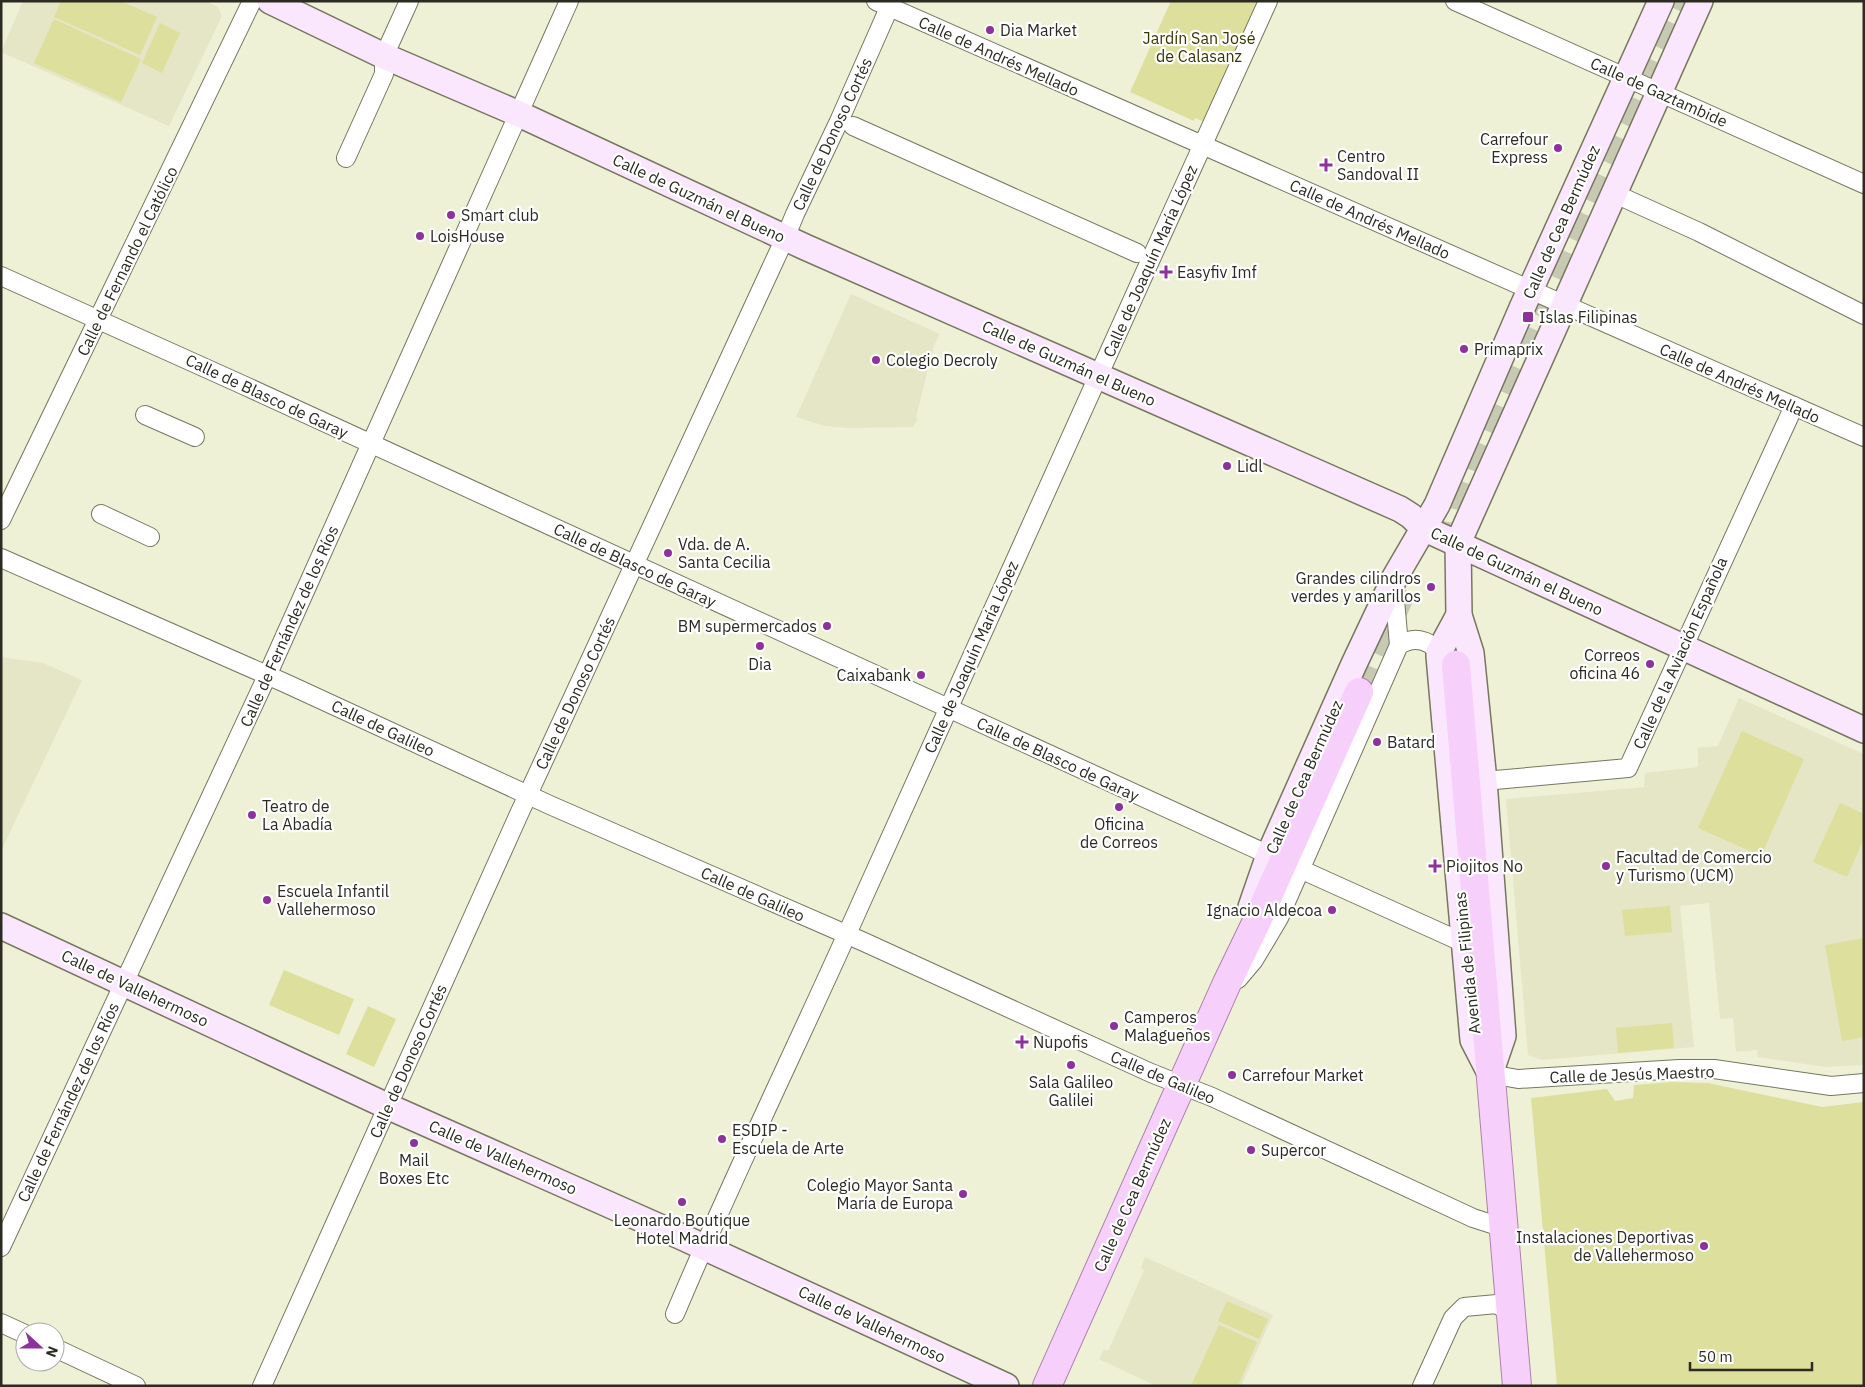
<svg xmlns="http://www.w3.org/2000/svg" width="1865" height="1387" font-family="'IBM Plex Sans',sans-serif">
	<style>
		.built { fill: #e4e6c5 }
		.green { fill: #dddf9d }
		.lines { fill: none; stroke-linecap: round; stroke-linejoin: round }
		.primary-tunnel { stroke: #c8c9b3; stroke-width: 28; stroke-dasharray: 28 14; stroke-linecap: butt }
		.street-casing { stroke: #767760; stroke-width: 20 }
		.secondary-casing { stroke: #767760; stroke-width: 28 }
		.primary-casing { stroke: #ac81ad; stroke-width: 30 }
		.street { stroke: #fff; stroke-width: 18 }
		.secondary { stroke: #fbe7fd; stroke-width: 25 }
		.primary { stroke: #f7cffb; stroke-width: 28 }
		.poi-dot { fill: #8e319a; stroke: #fff; stroke-width: 2 }
		.labels { text-anchor: middle; stroke-width: 4.5; stroke-linejoin: round; paint-order: stroke }
		.poi-label { font-size: 16px; fill: #2b2b22; stroke: #fff; text-anchor: start }
		.park-label { font-size: 16px; fill: #373700; stroke: #fff }
		.street-label { font-size: 16px; fill: #2b2b22; stroke: #fff }
	</style>
	<rect width="100%" height="100%" fill="#eff1d7"/>
	<g class="built">
		<polygon points="23,1 205,1 218,7 222,16 169,126 1,52"/>
		<polygon points="851,294 940,334 934,345 916,417 918,418 913,427 847,428 825,426 796,417"/>
		<polygon points="1,657 43,663 82,680 1,851"/>
		<polygon points="1739,698 1864,754 1864,1065 1825,1067 1758,1057 1757,1050 1736,1052 1733,1018 1720,1019 1709,903 1680,906 1694,1047 1542,1060 1528,1055 1506,799 1644,787 1645,773 1698,767 1698,748 1718,746"/>
		<polygon points="1145,1257 1273,1315 1241,1386 1156,1386 1099,1359 1104,1349 1108,1351 1126,1311 1144,1270 1141,1268"/>
	</g>
	<g class="green">
		<polygon points="61,1 120,1 157,17 140,55 54,17"/>
		<polygon points="1171,1 1268,1 1212,125 1195,118 1194,121 1130,92"/>
		<polygon points="54,19 141,59 121,102 34,63"/>
		<polygon points="160,23 180,33 162,73 142,63"/>
		<polygon points="1742,731 1804,759 1761,856 1698,828"/>
		<polygon points="1840,803 1864,814 1864,839 1847,877 1813,862"/>
		<polygon points="1670,906 1672,932 1625,936 1622,910"/>
		<polygon points="1864,938 1864,1037 1842,1041 1825,945"/>
		<polygon points="284,970 354,999 339,1035 269,1005"/>
		<polygon points="368,1006 396,1019 374,1067 346,1054"/>
		<polygon points="1672,1023 1674,1048 1618,1053 1616,1028"/>
		<polygon points="1672,1082 1708,1083 1822,1107 1864,1102 1864,1386 1557,1386 1531,1098 1607,1089 1615,1101 1633,1098 1634,1085"/>
		<polygon points="1227,1301 1268,1319 1259,1339 1218,1321"/>
		<polygon points="1219,1325 1257,1342 1238,1386 1191,1386"/>
	</g>
	<g class="lines">
		<g class="primary-tunnel">
			<polyline points="1450,551 1458,509 1479,452 1683,1"/>
			<polyline points="1359,692 1403,589"/>
		</g>
		<defs>
			<g id="street">
				<polyline points="876,1 1864,437"/>
				<polyline points="1455,1 1864,184"/>
				<polyline points="853,126 1137,253"/>
				<polyline points="346,158 384,74 384,56 409,1"/>
				<polyline points="1624,198 1699,232 1864,315"/>
				<polyline points="1,276 243,385 1269,855"/>
				<polyline points="145,415 195,437"/>
				<polyline points="101,514 150,537"/>
				<polyline points="1,520 252,1"/>
				<polyline points="1,558 285,683 552,806 864,942 1151,1073 1212,1097 1473,1218 1504,1228"/>
				<polyline points="1395,582 1395,600 1399,645"/>
				<polyline points="1484,781 1628,768 1794,406"/>
				<polyline points="1300,869 1464,943"/>
				<path d="M 1238,979 L 1254,960 L 1279,918 L 1399,645 C 1414,636 1428,639 1439,652"/>
				<polyline points="1490,1074 1518,1079 1679,1069 1714,1069 1831,1086 1864,1083"/>
				<polyline points="1,1247 267,676 569,1"/>
				<path d="M 675,1314 C 733,1176 799,1042 860,905 C 995,604 1131,302 1268,1"/>
				<polyline points="1,1323 25,1334"/>
				<polyline points="55,1348 136,1386"/>
				<polyline points="262,1386 519,814 785,238 795,214 840,119 892,1"/>
				<polyline points="1422,1386 1453,1318 1464,1307 1497,1304 1511,1314"/>
			</g>
			<g id="secondary">
				<polyline points="270,1 384,56 519,114 805,247 1400,509 1411,516 1423,528 1864,730"/>
				<polyline points="1459,615 1439,652 1439,656 1473,1040 1489,1071"/>
				<polyline points="1251,907 1269,855 1354,664 1395,577 1437,505 1522,308 1661,1"/>
				<polyline points="1,926 387,1106 682,1237 1006,1386"/>
				<polyline points="1490,1074 1503,1036 1484,781 1471,653 1459,615 1458,543 1700,1"/>
			</g>
			<g id="primary">
				<polyline points="1456,665 1517,1386"/>
				<polyline points="1047,1386 1227,983 1256,923 1359,692"/>
			</g>
		</defs>
		<use href="#street" class="street-casing"/>
		<use href="#secondary" class="secondary-casing"/>
		<use href="#primary" class="primary-casing"/>
		<use href="#street" class="street"/>
		<use href="#secondary" class="secondary"/>
		<use href="#primary" class="primary"/>
	</g>
	<g class="poi-dot">
		<circle cx="990" cy="30" r="5"/>
		<circle cx="1558" cy="148" r="5"/>
		<path d="M1323.5 157.5h5v5h5v5h-5v5h-5v-5h-5v-5h5z"/>
		<circle cx="451" cy="215" r="5"/>
		<circle cx="420" cy="236" r="5"/>
		<path d="M1163.5 264.5h5v5h5v5h-5v5h-5v-5h-5v-5h5z"/>
		<rect x="1522" y="311" width="12" height="12" rx="2.5"/>
		<circle cx="1464" cy="349" r="5"/>
		<circle cx="876" cy="360" r="5"/>
		<circle cx="1227" cy="466" r="5"/>
		<circle cx="668" cy="553" r="5"/>
		<circle cx="1431" cy="587" r="5"/>
		<circle cx="827" cy="626" r="5"/>
		<circle cx="760" cy="646" r="5"/>
		<circle cx="1650" cy="664" r="5"/>
		<circle cx="921" cy="675" r="5"/>
		<circle cx="1377" cy="742" r="5"/>
		<circle cx="1119" cy="807" r="5"/>
		<circle cx="252" cy="815" r="5"/>
		<path d="M1432.5 858.5h5v5h5v5h-5v5h-5v-5h-5v-5h5z"/>
		<circle cx="1606" cy="866" r="5"/>
		<circle cx="267" cy="900" r="5"/>
		<circle cx="1332" cy="910" r="5"/>
		<circle cx="1114" cy="1026" r="5"/>
		<path d="M1019.5 1034.5h5v5h5v5h-5v5h-5v-5h-5v-5h5z"/>
		<circle cx="1071" cy="1065" r="5"/>
		<circle cx="1232" cy="1075" r="5"/>
		<circle cx="722" cy="1139" r="5"/>
		<circle cx="414" cy="1143" r="5"/>
		<circle cx="1251" cy="1150" r="5"/>
		<circle cx="963" cy="1194" r="5"/>
		<circle cx="682" cy="1202" r="5"/>
		<circle cx="1704" cy="1246" r="5"/>
	</g>
	<g class="labels">
		<g class="poi-label">
			<text x="1000" y="36">Dia Market</text>
			<text x="1548" y="145" text-anchor="end">Carrefour<tspan x="1548" dy="18">Express</tspan></text>
			<text x="1337" y="162">Centro<tspan x="1337" dy="18">Sandoval II</tspan></text>
			<text x="461" y="221">Smart club</text>
			<text x="430" y="242">LoisHouse</text>
			<text x="1177" y="278">Easyfiv Imf</text>
			<text x="1539" y="323">Islas Filipinas</text>
			<text x="1474" y="355">Primaprix</text>
			<text x="886" y="366">Colegio Decroly</text>
			<text x="1237" y="472">Lidl</text>
			<text x="678" y="550">Vda. de A.<tspan x="678" dy="18">Santa Cecilia</tspan></text>
			<text x="1421" y="584" text-anchor="end">Grandes cilindros<tspan x="1421" dy="18">verdes y amarillos</tspan></text>
			<text x="817" y="632" text-anchor="end">BM supermercados</text>
			<text x="1640" y="661" text-anchor="end">Correos<tspan x="1640" dy="18">oficina 46</tspan></text>
			<text x="760" y="670" text-anchor="middle">Dia</text>
			<text x="911" y="681" text-anchor="end">Caixabank</text>
			<text x="1387" y="748">Batard</text>
			<text x="262" y="812">Teatro de<tspan x="262" dy="18">La Abadía</tspan></text>
			<text x="1119" y="830" text-anchor="middle">Oficina<tspan x="1119" dy="18">de Correos</tspan></text>
			<text x="1616" y="863">Facultad de Comercio<tspan x="1616" dy="18">y Turismo (UCM)</tspan></text>
			<text x="1446" y="872">Piojitos No</text>
			<text x="277" y="897">Escuela Infantil<tspan x="277" dy="18">Vallehermoso</tspan></text>
			<text x="1322" y="916" text-anchor="end">Ignacio Aldecoa</text>
			<text x="1124" y="1023">Camperos<tspan x="1124" dy="18">Malagueños</tspan></text>
			<text x="1033" y="1048">Nupofis</text>
			<text x="1242" y="1081">Carrefour Market</text>
			<text x="1071" y="1088" text-anchor="middle">Sala Galileo<tspan x="1071" dy="18">Galilei</tspan></text>
			<text x="732" y="1136">ESDIP -<tspan x="732" dy="18">Escuela de Arte</tspan></text>
			<text x="1261" y="1156">Supercor</text>
			<text x="414" y="1166" text-anchor="middle">Mail<tspan x="414" dy="18">Boxes Etc</tspan></text>
			<text x="953" y="1191" text-anchor="end">Colegio Mayor Santa<tspan x="953" dy="18">María de Europa</tspan></text>
			<text x="682" y="1226" text-anchor="middle">Leonardo Boutique<tspan x="682" dy="18">Hotel Madrid</tspan></text>
			<text x="1694" y="1243" text-anchor="end">Instalaciones Deportivas<tspan x="1694" dy="18">de Vallehermoso</tspan></text>
		</g>
		<g class="park-label">
			<text x="1199" y="44">Jardín San José<tspan x="1199" dy="18">de Calasanz</tspan></text>
		</g>
		<g class="street-label">
			<text transform="translate(999 56) rotate(24)" y="6">Calle de Andrés Mellado</text>
			<text transform="translate(1659 92) rotate(24)" y="6">Calle de Gaztambide</text>
			<text transform="translate(832 134) rotate(-65)" y="6">Calle de Donoso Cortés</text>
			<text transform="translate(699 198) rotate(25)" y="6">Calle de Guzmán el Bueno</text>
			<text transform="translate(1370 219) rotate(24)" y="6">Calle de Andrés Mellado</text>
			<text transform="translate(1561 222) rotate(-66)" y="6">Calle de Cea Bermúdez</text>
			<text transform="translate(127 261) rotate(-64)" y="6">Calle de Fernando el Católico</text>
			<text transform="translate(1150 261) rotate(-66)" y="6">Calle de Joaquín María López</text>
			<text transform="translate(1069 363) rotate(24)" y="6">Calle de Guzmán el Bueno</text>
			<text transform="translate(1740 383) rotate(24)" y="6">Calle de Andrés Mellado</text>
			<text transform="translate(267 396) rotate(25)" y="6">Calle de Blasco de Garay</text>
			<text transform="translate(635 565) rotate(25)" y="6">Calle de Blasco de Garay</text>
			<text transform="translate(1517 571) rotate(25)" y="6">Calle de Guzmán el Bueno</text>
			<text transform="translate(289 626) rotate(-66)" y="6">Calle de Fernández de los Ríos</text>
			<text transform="translate(1680 653) rotate(-66)" y="6">Calle de la Aviación Española</text>
			<text transform="translate(971 657) rotate(-66)" y="6">Calle de Joaquín María López</text>
			<text transform="translate(575 693) rotate(-65)" y="6">Calle de Donoso Cortés</text>
			<text transform="translate(383 728) rotate(25)" y="6">Calle de Galileo</text>
			<text transform="translate(1058 759) rotate(25)" y="6">Calle de Blasco de Garay</text>
			<text transform="translate(1304 777) rotate(-66)" y="6">Calle de Cea Bermúdez</text>
			<text transform="translate(753 894) rotate(24)" y="6">Calle de Galileo</text>
			<text transform="translate(1467 963) rotate(-96)" y="6">Avenida de Filipinas</text>
			<text transform="translate(135 988) rotate(25)" y="6">Calle de Vallehermoso</text>
			<text transform="translate(408 1061) rotate(-66)" y="6">Calle de Donoso Cortés</text>
			<text transform="translate(1632 1074) rotate(-2)" y="6">Calle de Jesús Maestro</text>
			<text transform="translate(1163 1077) rotate(23)" y="6">Calle de Galileo</text>
			<text transform="translate(68 1102) rotate(-65)" y="6">Calle de Fernández de los Ríos</text>
			<text transform="translate(503 1157) rotate(24)" y="6">Calle de Vallehermoso</text>
			<text transform="translate(1132 1195) rotate(-66)" y="6">Calle de Cea Bermúdez</text>
			<text transform="translate(872 1324) rotate(25)" y="6">Calle de Vallehermoso</text>
		</g>
	</g>
	<rect width="1865" height="1387" fill="none" stroke="#2b2b22" stroke-width="5"/>
	<g transform="translate(40 1347) rotate(111)"><circle r="24" fill="#ffffff" stroke="#aaaaa7"/>
	<path d="M0-4L9 19L0 12L-9 19Z" fill="#8e319a"/>
	<text y="-8" font-size="14" font-weight="bold" text-anchor="middle" fill="#2b2b22">N</text>
	</g>
	<path d="M1690 1362v8h122v-8" fill="none" stroke="#2b2b22" stroke-width="2.5"/>
	<text x="1698" y="1362" font-size="15" fill="#2b2b22" stroke="#ffffff" stroke-width="4" paint-order="stroke">50 m</text>
</svg>
